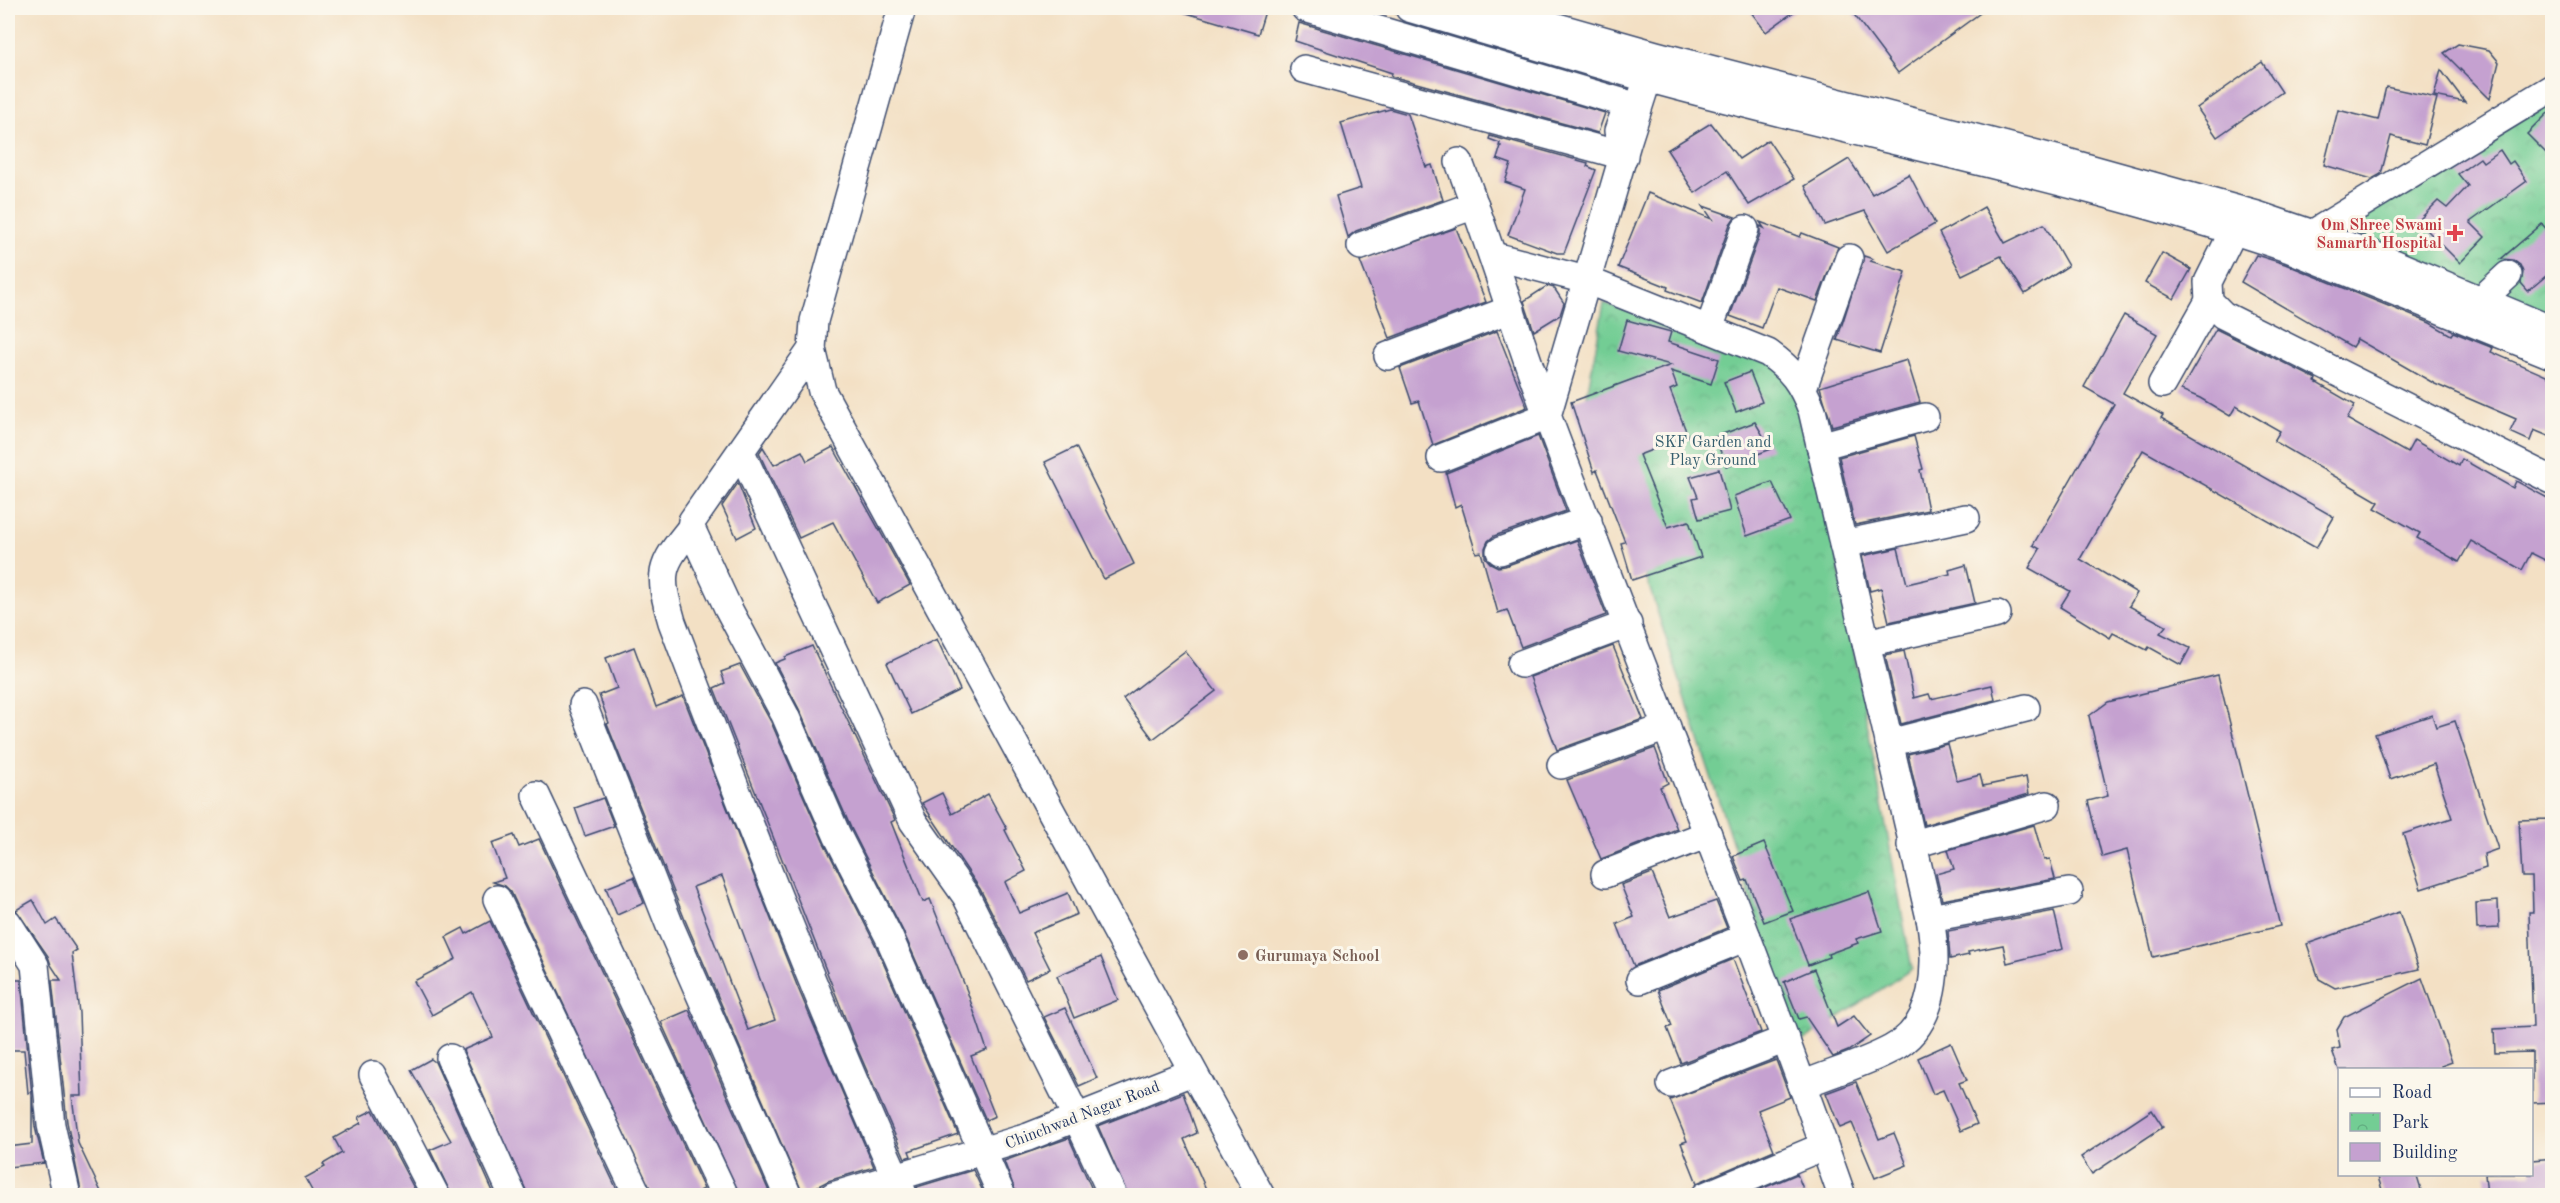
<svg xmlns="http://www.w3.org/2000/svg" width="2560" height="1203" font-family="'Old Standard TT',serif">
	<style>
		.park { fill: url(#park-crowns); stroke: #477e79; stroke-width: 1.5 }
		.building { fill: #c5a1d0; fill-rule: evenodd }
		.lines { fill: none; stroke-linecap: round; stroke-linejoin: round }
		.minor-casing { stroke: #3b4a6d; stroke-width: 30 }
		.minor { stroke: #fff; stroke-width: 27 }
		.health-dot { fill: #e0444e; stroke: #fbf7ec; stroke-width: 2 }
		.education-dot { fill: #8d6e63; stroke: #fbf7ec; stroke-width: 2 }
		.labels { text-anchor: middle; stroke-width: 6; stroke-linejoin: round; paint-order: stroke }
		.health-label { font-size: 16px; font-weight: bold; fill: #be3a42; stroke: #fbf7ec; text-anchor: end }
		.park-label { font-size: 16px; fill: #355e6e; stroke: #fbf7ec }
		.education-label { font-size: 16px; font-weight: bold; fill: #785e54; stroke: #fbf7ec; text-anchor: start }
		.street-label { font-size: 16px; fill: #1b2f5e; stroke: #fbf7ec }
	</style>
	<defs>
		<pattern id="park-crowns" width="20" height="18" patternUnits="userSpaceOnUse" patternTransform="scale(1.5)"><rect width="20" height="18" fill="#73cd94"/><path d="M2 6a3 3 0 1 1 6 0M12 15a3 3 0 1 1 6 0" fill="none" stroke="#63b082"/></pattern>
	</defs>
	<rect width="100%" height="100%" fill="#fbf7ec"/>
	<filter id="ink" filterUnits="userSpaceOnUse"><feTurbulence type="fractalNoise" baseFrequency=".0167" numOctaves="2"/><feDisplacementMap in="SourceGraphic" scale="12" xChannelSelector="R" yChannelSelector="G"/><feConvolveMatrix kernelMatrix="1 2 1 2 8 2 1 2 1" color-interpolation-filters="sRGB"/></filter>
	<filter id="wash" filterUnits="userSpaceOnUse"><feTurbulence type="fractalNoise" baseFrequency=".008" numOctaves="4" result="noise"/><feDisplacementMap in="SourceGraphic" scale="24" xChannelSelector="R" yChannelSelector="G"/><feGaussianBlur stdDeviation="1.35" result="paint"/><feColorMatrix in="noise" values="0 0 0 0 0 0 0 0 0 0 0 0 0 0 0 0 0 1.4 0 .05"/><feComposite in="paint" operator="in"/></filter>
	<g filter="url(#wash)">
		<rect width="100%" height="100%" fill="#f3e0c4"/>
		<g class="park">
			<polygon points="2552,98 2552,315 2327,227"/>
			<polygon points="1604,303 1802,367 1912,969 1801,1042 1792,1026 1587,395"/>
		</g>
		<g id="blocks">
			<g class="building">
				<polygon points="1184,8 1266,8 1258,34 1183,12"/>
				<polygon points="1748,8 1799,8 1766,32"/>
				<polygon points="1849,8 1987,8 1898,73"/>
				<polygon points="1299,23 1605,113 1598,133 1391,76 1392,73 1295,41"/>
				<polygon points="2458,44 2489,50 2499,62 2490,99 2444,53"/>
				<polygon points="2262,62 2282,92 2217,137 2197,108"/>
				<polygon points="2441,70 2465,102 2434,96"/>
				<polygon points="2386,87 2437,98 2425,145 2391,136 2381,174 2372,179 2324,165 2338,110 2378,120"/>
				<polygon points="2553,108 2553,160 2527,134"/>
				<polygon points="1390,109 1408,114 1426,167 1432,165 1443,200 1356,231 1348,237 1336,196 1361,188 1341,123"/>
				<polygon points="1711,123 1739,159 1768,140 1794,179 1749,205 1727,171 1695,193 1667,150"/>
				<polygon points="1490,136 1588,163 1587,166 1596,170 1564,253 1557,253 1508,235 1525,189 1505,182 1511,164 1497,159 1501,146 1499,146 1500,143 1489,139"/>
				<polygon points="2500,150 2509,164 2513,161 2527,181 2470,222 2485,237 2460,263 2418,221 2438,201 2447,208 2468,186 2458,174 2480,158 2483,162"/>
				<polygon points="1849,159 1872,194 1909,174 1935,224 1888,251 1865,211 1825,225 1805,186"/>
				<polygon points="1648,193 1712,219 1703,206 1735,217 1730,224 1702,303 1667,290 1668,287 1618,267"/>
				<polygon points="1984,207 2005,243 2044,224 2068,266 2025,294 2001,256 1962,275 1939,233"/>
				<polygon points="1760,222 1800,237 1802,233 1838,247 1817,301 1777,287 1762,328 1730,316 1760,234 1760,226 1764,228"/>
				<polygon points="2542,224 2553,236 2553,270 2528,291 2521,283 2523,272 2520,265 2513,260 2501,259"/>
				<polygon points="1456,228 1486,302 1390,338 1360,261"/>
				<polygon points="2162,253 2191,269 2174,299 2145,283"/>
				<polygon points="2256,255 2285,264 2430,323 2451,335 2453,332 2493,348 2491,352 2553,379 2553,438 2534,430 2530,441 2510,432 2516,419 2435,384 2357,339 2352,347 2241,282"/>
				<polygon points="1864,256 1873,259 1870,261 1906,272 1880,353 1837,340"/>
				<polygon points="1547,286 1554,288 1564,303 1560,315 1534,331 1524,301"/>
				<polygon points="2124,315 2157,334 2123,393 2163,415 2161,418 2334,517 2316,548 2143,450 2080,559 2137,593 2129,606 2166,626 2160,633 2190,648 2181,665 2149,647 2147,650 2113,633 2110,638 2060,607 2070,591 2029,568 2040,549 2033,545 2114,404 2084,387"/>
				<polygon points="1627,320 1671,332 1668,342 1719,359 1711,384 1671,371 1677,387 1670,390 1688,436 1639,455 1668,527 1689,521 1701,557 1632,580 1621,543 1625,542 1597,470 1594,472 1571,402 1671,365 1618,351"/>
				<polygon points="2216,329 2316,379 2315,382 2355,405 2347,419 2407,453 2414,440 2459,466 2462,459 2513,488 2516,481 2553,501 2553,564 2531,553 2522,570 2471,541 2459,562 2417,538 2420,533 2375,508 2379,502 2274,441 2280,431 2236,406 2230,416 2200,398 2181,390"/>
				<polygon points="1497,331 1527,407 1433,445 1419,401 1412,403 1400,368"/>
				<polygon points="1907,360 1920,402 1832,426 1820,387"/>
				<polygon points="1750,372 1762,402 1736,412 1724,382"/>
				<polygon points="1755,422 1771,449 1726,466 1715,437"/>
				<polygon points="1538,436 1566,511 1494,536 1488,541 1485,548 1485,557 1490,563 1498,567 1505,566 1577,540 1606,615 1521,647 1507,610 1498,613 1481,552 1476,553 1461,504 1455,507 1446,473"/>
				<polygon points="1914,436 1923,469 1920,470 1928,510 1855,525 1839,457"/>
				<polygon points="763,447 774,465 802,451 807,461 833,447 910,585 877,603 833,522 799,538 759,453"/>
				<polygon points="1076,447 1134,564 1104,579 1045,462"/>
				<polygon points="1719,469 1730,511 1699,519 1693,498 1698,497 1690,477"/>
				<polygon points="1772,482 1790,520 1747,536 1734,496"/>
				<polygon points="738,483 756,528 737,538 722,506"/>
				<polygon points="1898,548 1907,584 1950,574 1949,570 1966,565 1975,603 1889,622 1881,588 1870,591 1862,556"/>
				<polygon points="937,639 960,690 911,714 887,663"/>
				<polygon points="812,646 895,820 891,822 923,902 930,899 967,991 987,1050 971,1056 995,1116 986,1120 903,931 851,828 799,709 775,663 785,659 785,657"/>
				<polygon points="1613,646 1643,719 1557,750 1530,677"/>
				<path d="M 634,647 L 656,707 L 683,696 L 798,988 L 874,1167 L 828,1181 L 803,1194 L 685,920 L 607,724 L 609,723 L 599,695 L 617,688 L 606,658 ZM 722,876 L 775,1020 L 748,1030 L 693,887 Z"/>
				<polygon points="1185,651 1216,691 1153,739 1123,699"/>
				<polygon points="1904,651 1914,698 1929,694 1931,699 1992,685 1995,700 1901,724 1885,655"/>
				<polygon points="740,665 771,722 823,841 875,944 958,1134 909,1151 911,1156 905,1158 857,1048 714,688 725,683 721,672"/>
				<polygon points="2218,675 2280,926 2153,957 2127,850 2102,857 2088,801 2108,796 2089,716 2108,702"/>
				<polygon points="2432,715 2436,727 2455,721 2498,849 2484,854 2486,868 2421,889 2403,834 2452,818 2434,764 2390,779 2375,734"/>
				<polygon points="1947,744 1957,781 1980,775 1983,786 2026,777 2029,794 1924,825 1908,754"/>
				<polygon points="1655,748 1668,783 1660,787 1677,829 1601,859 1567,780"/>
				<polygon points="942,793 952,814 988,794 1007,829 1005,830 1026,871 1005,882 1019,913 1068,893 1077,914 1032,933 1050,969 1026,980 980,889 922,803"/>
				<polygon points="603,798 614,826 585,836 575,808"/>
				<polygon points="2553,819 2553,1102 2532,1103 2532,1052 2495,1053 2494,1029 2533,1027 2529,912 2533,912 2532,877 2522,877 2519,820"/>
				<polygon points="2034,825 2044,860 2050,859 2055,879 1942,900 1936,874 1954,869 1948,850"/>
				<polygon points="514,835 519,847 539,839 704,1189 689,1196 653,1196 511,892 505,886 493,882 505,878 492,843"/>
				<polygon points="1764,843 1793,911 1764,922 1747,880 1743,881 1733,856"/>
				<polygon points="1652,873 1670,917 1716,901 1727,928 1634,966 1617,924 1634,917 1621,885"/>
				<polygon points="634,877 644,903 617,915 606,888"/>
				<polygon points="1869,892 1882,931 1856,939 1858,943 1828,954 1829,957 1808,965 1790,919"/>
				<polygon points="33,900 47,925 56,919 77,950 72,953 79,1013 82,1096 72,1096 78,1143 103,1196 82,1196 67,1122 52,980 61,980 51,965 48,956 16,910"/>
				<polygon points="2498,901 2499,928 2477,929 2476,903"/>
				<polygon points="2054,911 2063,949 2007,963 2003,945 1968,952 1969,955 1950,959 1948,931"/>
				<polygon points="2399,912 2419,969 2335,988 2319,979 2307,944"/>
				<polygon points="490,921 620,1196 528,1196 463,1050 493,1037 472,992 432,1015 414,981 456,959 446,937 463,928 466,934"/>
				<polygon points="1101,957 1118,1000 1074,1018 1057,976"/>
				<polygon points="1733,959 1761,1032 1681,1063 1667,1028 1672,1026 1658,990"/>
				<polygon points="1814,969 1837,1027 1854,1016 1870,1036 1848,1051 1833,1057 1806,1017 1799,1019 1784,982"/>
				<polygon points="2422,978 2452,1062 2441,1066 2442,1070 2339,1070 2332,1050 2340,1048 2337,1029 2344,1017"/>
				<polygon points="8,980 21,980 35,1127 44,1163 8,1167 8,1147 32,1144 32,1092 28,1093 24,1050 8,1050"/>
				<polygon points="1065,1008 1097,1078 1079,1086 1044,1017"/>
				<polygon points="689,1010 771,1196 740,1196 661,1022"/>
				<polygon points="1951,1043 1967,1080 1959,1083 1977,1124 1961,1131 1943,1090 1933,1094 1918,1058"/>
				<polygon points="431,1059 435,1062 495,1196 452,1196 430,1150 451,1141 411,1070"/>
				<polygon points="1776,1060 1790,1097 1758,1110 1774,1150 1697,1183 1681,1143 1687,1141 1670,1100"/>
				<polygon points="1856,1082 1879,1139 1894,1133 1907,1165 1875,1178 1852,1123 1840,1128 1826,1093"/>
				<polygon points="1183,1093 1197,1133 1184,1139 1209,1196 1128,1196 1098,1126"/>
				<polygon points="373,1110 417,1194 315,1196 305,1178 325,1167 323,1164 342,1153 334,1138 361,1123 359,1117"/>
				<polygon points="2152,1110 2163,1127 2092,1174 2081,1157"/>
				<polygon points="1069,1138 1095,1196 1017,1196 1004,1161"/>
				<polygon points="2553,1158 2553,1194 2487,1196 2485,1174 2532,1174 2532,1160"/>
				<polygon points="973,1170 985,1196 919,1196 917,1187"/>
				<polygon points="1797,1174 1806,1196 1764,1196 1761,1189"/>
				<polygon points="2377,1174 2416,1174 2423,1196 2384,1196"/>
			</g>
		</g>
	</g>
	<g filter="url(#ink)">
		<use href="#blocks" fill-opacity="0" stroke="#3b4a6d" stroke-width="1.5"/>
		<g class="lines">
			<defs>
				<g id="minor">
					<polyline points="902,8 814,321 812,349 822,391 1261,1196"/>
					<polyline points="1305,8 1628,104 1618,131"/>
					<path d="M 1409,8 C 1488,31 1567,56 1647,78 C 1861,137 2080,178 2290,249 L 2552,355"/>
					<polyline points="1490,8 1656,55 2060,160 2257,215 2369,253 2552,330"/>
					<polyline points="1304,69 1624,156"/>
					<path d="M 1459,162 C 1491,247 1517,334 1548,418 C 1645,678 1750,934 1842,1196"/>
					<polyline points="2234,230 2208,282 2209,301 2223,315 2552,480"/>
					<polyline points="2302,240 2552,88"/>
					<polyline points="1361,246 1475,205"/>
					<path d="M 1494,256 L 1586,280 L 1768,353 C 1792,370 1801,382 1812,410 L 1930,918 C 1938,963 1938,1025 1891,1049 C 1863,1064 1831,1073 1802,1085"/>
					<polyline points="2481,300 2508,275"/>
					<polyline points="1709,329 1745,229"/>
					<polyline points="812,349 692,521 691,528 728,608 785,715 837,835 889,937 1002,1196"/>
					<polyline points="1388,356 1511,309"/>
					<polyline points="2162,384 2209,301"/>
					<polyline points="1803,388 1849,258"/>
					<polyline points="1820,446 1925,417"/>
					<polyline points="741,452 913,821 966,896 1077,1118 1113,1196"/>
					<polyline points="1441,458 1547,416 1627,143 1653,62"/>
					<path d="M 691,528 C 659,567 658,573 672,622 C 745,815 820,1007 904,1196"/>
					<polyline points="1843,544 1966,518"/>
					<polyline points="1500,551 1588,520"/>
					<polyline points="1866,643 1997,614"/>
					<polyline points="1521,664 1628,624"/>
					<polyline points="583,705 670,926 788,1196"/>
					<polyline points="1889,743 2026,708"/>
					<polyline points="1561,765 1667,727"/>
					<polyline points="536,795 725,1196"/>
					<polyline points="1911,845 2047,805"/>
					<polyline points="1605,874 1708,834"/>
					<polyline points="497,899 638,1196"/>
					<polyline points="1930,918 2069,892"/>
					<polyline points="8,923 35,965 51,1125 67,1196"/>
					<polyline points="1640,980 1747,937"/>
					<polyline points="450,1058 513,1196"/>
					<polyline points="373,1075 436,1196"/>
					<polyline points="1671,1084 1786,1039"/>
					<polyline points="833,1196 1028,1137 1192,1072"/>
					<polyline points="1705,1196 1824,1146"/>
				</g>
			</defs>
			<use href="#minor" class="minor-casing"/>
			<use href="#minor" class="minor"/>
		</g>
	</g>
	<path class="health-dot" d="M2452 224h6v6h6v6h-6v6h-6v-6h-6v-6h6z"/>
	<circle class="education-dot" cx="1243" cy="955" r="6"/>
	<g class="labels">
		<g class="health-label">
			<text x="2442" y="230">Om Shree Swami<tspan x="2442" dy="18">Samarth Hospital</tspan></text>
		</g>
		<g class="park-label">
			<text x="1713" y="447">SKF Garden and<tspan x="1713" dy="18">Play Ground</tspan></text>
		</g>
		<g class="education-label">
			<text x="1255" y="961">Gurumaya School</text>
		</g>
		<g class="street-label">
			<text transform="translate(1082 1114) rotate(-21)" y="6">Chinchwad Nagar Road</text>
		</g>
	</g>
	<rect width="2560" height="1203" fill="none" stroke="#fbf7ec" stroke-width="30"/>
	<rect x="2338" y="1068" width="195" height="108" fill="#fbf7ec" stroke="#a1a7b3" stroke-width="1.5"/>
	<rect x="2350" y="1088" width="30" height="9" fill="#ffffff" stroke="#a1a7b3" stroke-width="1.5"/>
	<text x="2392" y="1098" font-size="18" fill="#1b2f5e">Road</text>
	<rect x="2350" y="1113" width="30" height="18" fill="url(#park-crowns)" stroke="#a1a7b3" stroke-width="1.5"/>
	<text x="2392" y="1128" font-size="18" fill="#1b2f5e">Park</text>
	<rect x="2350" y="1143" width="30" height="18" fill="#c5a1d0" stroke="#a1a7b3" stroke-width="1.5"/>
	<text x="2392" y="1158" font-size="18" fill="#1b2f5e">Building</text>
</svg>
